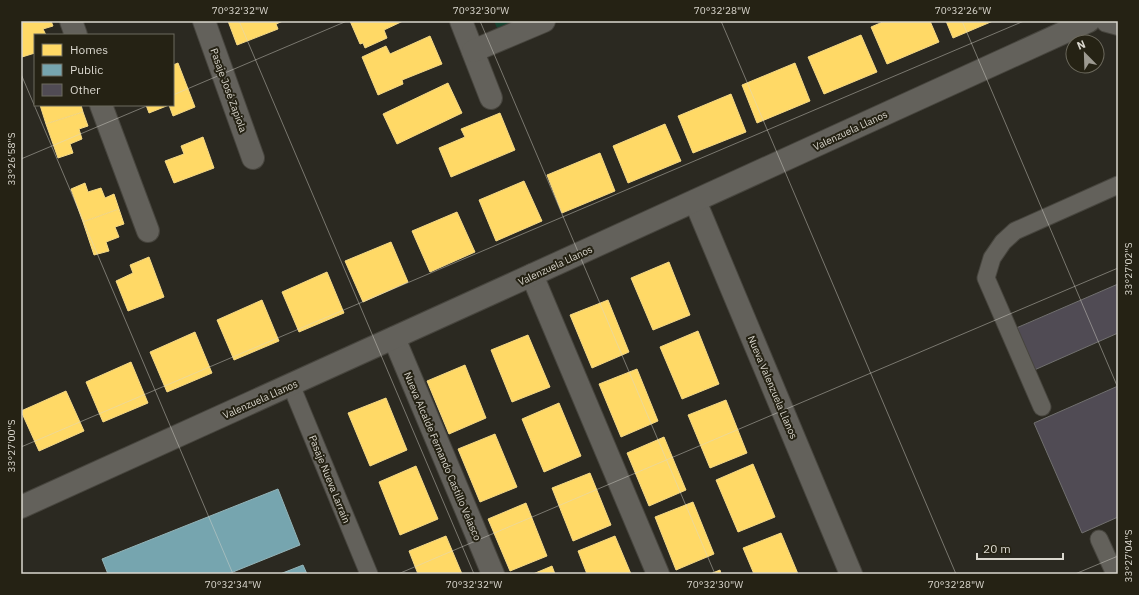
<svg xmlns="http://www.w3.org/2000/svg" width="1139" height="595" font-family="'IBM Plex Sans',sans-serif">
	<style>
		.green { fill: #174431 }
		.homes { fill: #ffd966; stroke: #f4d885 }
		.public { fill: #76a5af; stroke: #94b4b8 }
		.building { fill: #504b54; stroke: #71706f }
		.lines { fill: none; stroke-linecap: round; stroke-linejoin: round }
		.service-casing { stroke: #47453e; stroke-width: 19 }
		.minor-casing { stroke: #47453e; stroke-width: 24 }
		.tertiary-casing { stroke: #47453e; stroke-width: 24 }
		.service { stroke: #63615b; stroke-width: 17 }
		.minor { stroke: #63615b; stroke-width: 22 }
		.tertiary { stroke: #63615b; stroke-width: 22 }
		.ticks { fill: none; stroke: #dad7ce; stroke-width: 1; stroke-opacity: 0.45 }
		.labels { text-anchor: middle; stroke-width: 4; stroke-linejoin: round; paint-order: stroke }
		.street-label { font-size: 10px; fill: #dad7ce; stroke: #252214 }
		.neatline { fill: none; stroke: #dad7ce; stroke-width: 1.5 }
		.ticks-label { font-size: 10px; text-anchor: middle; fill: #dad7ce }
	</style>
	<rect width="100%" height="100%" fill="#2b2921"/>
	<polygon class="green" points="494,21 514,21 497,28"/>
	<g class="homes">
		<polygon points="21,21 51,21 53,26 43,29 46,35 35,35 35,43 34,43 35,53 22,57 21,53"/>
		<polygon points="228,21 283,21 276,24 278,29 237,45"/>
		<polygon points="350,21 403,21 384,30 387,38 365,48 363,43 360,44"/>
		<polygon points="885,21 930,21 939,42 887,64 871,27"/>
		<polygon points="946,21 993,21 953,38"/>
		<polygon points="861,35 877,72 824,94 808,57"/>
		<polygon points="430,36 442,64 402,80 403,84 378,95 362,57 386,46 390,54"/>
		<polygon points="178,63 195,107 173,116 169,105 149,113 146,105 173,105 173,65"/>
		<polygon points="795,63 810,101 757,123 742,85"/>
		<polygon points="448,83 462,113 397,144 383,114"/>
		<polygon points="731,94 746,132 693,153 678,116"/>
		<polygon points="40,105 81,105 83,112 46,124"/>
		<polygon points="83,112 88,126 79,129 82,139 70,144 73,153 58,158 46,124"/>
		<polygon points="500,113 515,150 451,177 439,148 465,137 461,129"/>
		<polygon points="665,124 681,161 628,183 613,146"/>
		<polygon points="203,137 214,168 174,183 165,161 184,154 181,146"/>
		<polygon points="600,153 615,191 562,213 547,175"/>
		<polygon points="524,181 542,221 496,241 479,200"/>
		<polygon points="85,183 88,192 101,188 105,198 114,194 119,209 83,222 71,189"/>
		<polygon points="119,209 124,224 115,227 119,237 106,242 109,251 94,255 83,222"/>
		<polygon points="457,212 475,252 430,272 412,231"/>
		<polygon points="391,242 408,282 363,302 345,261"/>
		<polygon points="149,257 164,297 128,311 116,281 133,273 130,265"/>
		<polygon points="669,262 690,315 653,330 631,278"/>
		<polygon points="327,272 344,313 299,332 282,292"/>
		<polygon points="262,300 279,341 234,360 217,320"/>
		<polygon points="608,300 629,352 592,368 570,315"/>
		<polygon points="698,331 719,384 682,399 660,347"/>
		<polygon points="195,332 212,373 167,392 150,352"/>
		<polygon points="528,335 550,387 512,402 491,350"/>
		<polygon points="131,362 148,403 103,422 86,382"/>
		<polygon points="465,365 486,418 449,434 427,381"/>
		<polygon points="637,369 658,421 621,437 599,384"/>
		<polygon points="66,391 84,431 39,451 21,411"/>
		<polygon points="386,398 407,450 370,466 348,413"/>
		<polygon points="726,400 747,453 710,468 688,415"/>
		<polygon points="559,403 581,456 544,472 522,419"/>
		<polygon points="495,434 517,487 480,502 458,449"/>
		<polygon points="664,437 686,490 649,506 627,453"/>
		<polygon points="753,464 775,517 738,532 716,480"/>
		<polygon points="416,466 438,519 400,535 379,482"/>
		<polygon points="590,473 611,525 573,541 552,488"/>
		<polygon points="693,502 714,554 676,570 655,517"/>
		<polygon points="526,503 547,556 510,571 488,519"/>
		<polygon points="781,533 798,574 754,574 743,548"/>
		<polygon points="446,536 462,574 418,574 409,551"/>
		<polygon points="615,536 631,574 587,574 578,551"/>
		<polygon points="552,566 555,574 533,574"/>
		<polygon points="720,570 721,574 710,574"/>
	</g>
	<g class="public">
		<polygon points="278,489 300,545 228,574 108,574 102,559"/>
		<polygon points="303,565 307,574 280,574"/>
	</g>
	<g class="building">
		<polygon points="1118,284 1118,333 1032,371 1014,329"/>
		<polygon points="1118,386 1118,517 1082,533 1034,423"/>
	</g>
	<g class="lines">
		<defs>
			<g id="service">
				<polyline points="291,385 369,574"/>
				<polyline points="1042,407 986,278 992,258 1003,242 1015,231 1118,185"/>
				<polyline points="1099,539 1115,574"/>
			</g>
			<g id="minor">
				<polyline points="71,21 76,35"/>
				<polyline points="204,21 253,158"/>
				<polyline points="461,21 491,98"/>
				<polyline points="473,51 544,21"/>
				<polyline points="101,105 148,231"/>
				<polyline points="695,201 851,574"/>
				<polyline points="532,275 658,574"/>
				<polyline points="394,338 493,574"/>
			</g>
			<g id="tertiary">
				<polyline points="1107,21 1118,24"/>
				<polyline points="21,507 532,275 1089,21"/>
			</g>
		</defs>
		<use href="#service" class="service-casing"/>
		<use href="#minor" class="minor-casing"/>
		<use href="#tertiary" class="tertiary-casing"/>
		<use href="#service" class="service"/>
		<use href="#minor" class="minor"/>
		<use href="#tertiary" class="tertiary"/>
	</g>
	<path class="ticks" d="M 239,21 L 474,574M 480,21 L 715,574M 721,21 L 956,574M 962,21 L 1118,388M 21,74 L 233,574M 173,95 L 347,21M 21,159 L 149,105M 21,447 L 1024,21M 398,574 L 1118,268M 1075,574 L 1118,556"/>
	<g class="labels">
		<g class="street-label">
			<text transform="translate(229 90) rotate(70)" y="4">Pasaje José Zapiola</text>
			<text transform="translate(850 130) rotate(-25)" y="4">Valenzuela Llanos</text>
			<text transform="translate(555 265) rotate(-25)" y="4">Valenzuela Llanos</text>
			<text transform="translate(773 387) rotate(67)" y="4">Nueva Valenzuela Llanos</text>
			<text transform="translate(260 399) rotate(-24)" y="4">Valenzuela Llanos</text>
			<text transform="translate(443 456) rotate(67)" y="4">Nueva Alcalde Fernando Castillo Velasco</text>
			<text transform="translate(330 479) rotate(68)" y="4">Pasaje Nueva Larraín</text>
		</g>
	</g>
	<rect width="1139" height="595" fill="none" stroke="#252214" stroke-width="44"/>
	<rect x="34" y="34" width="140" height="72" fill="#252214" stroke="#6d6a5e"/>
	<rect x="42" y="44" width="20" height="12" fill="#ffd966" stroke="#6d6a5e"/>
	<text x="70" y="54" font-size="12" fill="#dad7ce">Homes</text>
	<rect x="42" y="64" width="20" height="12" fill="#76a5af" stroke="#6d6a5e"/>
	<text x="70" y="74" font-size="12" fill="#dad7ce">Public</text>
	<rect x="42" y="84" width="20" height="12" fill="#504b54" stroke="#6d6a5e"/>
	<text x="70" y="94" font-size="12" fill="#dad7ce">Other</text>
	<g transform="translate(1085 54) rotate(337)"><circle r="19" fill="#252214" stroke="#6d6a5e"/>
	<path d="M0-3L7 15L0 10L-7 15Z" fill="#9d9a91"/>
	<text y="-6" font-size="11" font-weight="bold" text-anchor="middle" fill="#dad7ce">N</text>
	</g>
	<path d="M977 553v6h86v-6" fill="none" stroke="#dad7ce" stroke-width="2"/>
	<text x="983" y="553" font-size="12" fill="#dad7ce" stroke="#252214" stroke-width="3" paint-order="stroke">20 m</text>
	<rect x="22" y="22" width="1095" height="551" class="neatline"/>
	<g class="ticks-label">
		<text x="240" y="14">70°32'32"W</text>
		<text x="481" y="14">70°32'30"W</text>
		<text x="722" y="14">70°32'28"W</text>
		<text x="963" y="14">70°32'26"W</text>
		<text transform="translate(11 159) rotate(-90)" y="4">33°26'58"S</text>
		<text transform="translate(1128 269) rotate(-90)" y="4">33°27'02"S</text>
		<text transform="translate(11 446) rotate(-90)" y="4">33°27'00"S</text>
		<text transform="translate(1128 556) rotate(-90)" y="4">33°27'04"S</text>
		<text x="233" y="588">70°32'34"W</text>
		<text x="474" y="588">70°32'32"W</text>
		<text x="715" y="588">70°32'30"W</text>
		<text x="956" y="588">70°32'28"W</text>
	</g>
</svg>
